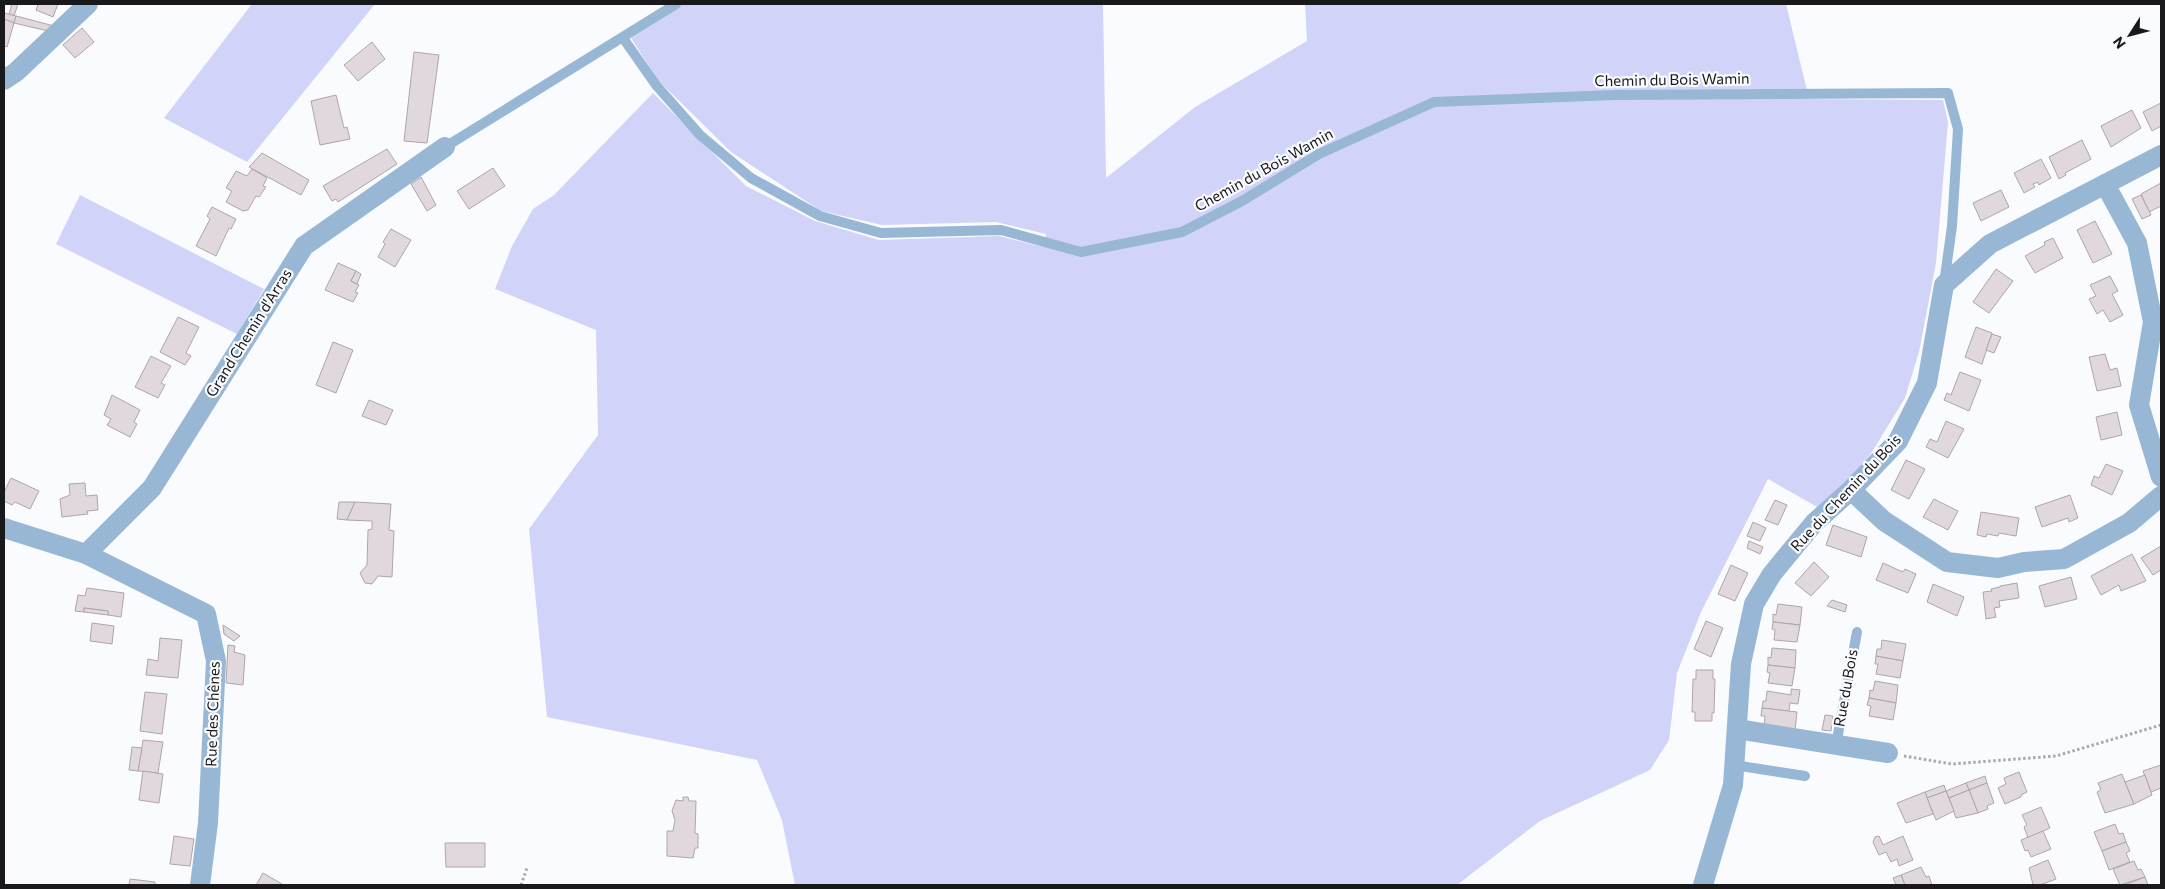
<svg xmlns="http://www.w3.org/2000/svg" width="2165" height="889" font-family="Commissioner,sans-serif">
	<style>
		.green { fill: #d1d3f8 }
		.building { fill: #e1d8dd; stroke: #aea5aa }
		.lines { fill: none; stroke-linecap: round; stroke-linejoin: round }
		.path { stroke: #a9aaad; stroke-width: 3; stroke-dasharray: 2.5 2.5; stroke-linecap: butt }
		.service { stroke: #97b7d5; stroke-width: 10 }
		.minor { stroke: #97b7d5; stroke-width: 20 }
		.labels { text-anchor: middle; stroke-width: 4.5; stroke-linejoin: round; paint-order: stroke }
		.street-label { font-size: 15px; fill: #19191c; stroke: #fafbfe }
	</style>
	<rect width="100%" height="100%" fill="#fafbfe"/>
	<g class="green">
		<polygon points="252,4 375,4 247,162 164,118"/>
		<polygon points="683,4 1103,4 1106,178 1195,107 1307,41 1305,4 1786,4 1809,99 1943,100 1948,122 1936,263 1919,352 1905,398 1872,452 1846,483 1819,508 1768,479 1701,612 1677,673 1669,740 1650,770 1540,821 1457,885 795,885 782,820 757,760 547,717 529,529 598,435 596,330 495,289 512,246 533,209 554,195 653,93 746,186 815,221 879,240 999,236 1044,247 1046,234 996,222 882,225 821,211 731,152 658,80 631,38"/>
		<polygon points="80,195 264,289 237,334 56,244"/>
	</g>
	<g class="building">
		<polygon points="12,4 18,4 14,16 9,14"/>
		<polygon points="38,4 58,4 53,17 36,10"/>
		<polygon points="4,13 16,16 14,23 4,19"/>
		<polygon points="16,16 54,26 48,31 14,23"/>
		<polygon points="4,19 14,23 7,47 4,46"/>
		<polygon points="82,28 94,42 75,58 63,45"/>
		<polygon points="372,42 385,59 358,81 344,65"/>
		<polygon points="414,52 439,55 427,143 404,141"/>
		<polygon points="336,95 344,128 347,127 350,139 320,145 311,101"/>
		<polygon points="2161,103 2161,126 2152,131 2143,112"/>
		<polygon points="2132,110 2141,128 2111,147 2101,126"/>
		<polygon points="2082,140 2091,159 2065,173 2066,175 2059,179 2049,157"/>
		<polygon points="387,149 397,164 338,202 336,199 332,201 323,186"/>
		<polygon points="262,153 309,180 301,195 249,167"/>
		<polygon points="2041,159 2051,178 2039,185 2038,182 2033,184 2035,187 2024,193 2014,173"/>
		<polygon points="493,168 505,186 469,209 457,191"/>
		<polygon points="252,169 267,178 263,186 266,187 259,197 256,196 248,210 243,211 226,202 232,191 226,188 236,171 247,176"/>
		<polygon points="421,177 436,205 427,211 411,184"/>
		<polygon points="2161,183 2161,206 2149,212 2141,194"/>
		<polygon points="2001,190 2009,207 1981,221 1973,203"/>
		<polygon points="2141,195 2151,215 2142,219 2132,199"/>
		<polygon points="212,207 236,219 231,229 229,228 216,256 196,246 210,219 207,216"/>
		<polygon points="2095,221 2112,254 2093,263 2077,230"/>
		<polygon points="391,229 411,240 395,267 378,257 385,244 383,242"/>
		<polygon points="2053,238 2063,258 2035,273 2025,256 2045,245 2044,242"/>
		<polygon points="338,263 356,271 351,281 359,285 355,292 358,293 353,302 325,290"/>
		<polygon points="1996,269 2013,281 1989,313 1973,302"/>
		<polygon points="356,271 361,274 357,284 351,281"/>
		<polygon points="2110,276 2118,291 2112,294 2123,315 2110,322 2103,310 2097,314 2089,299 2096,296 2090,285"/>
		<polygon points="178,317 199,327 186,353 191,356 185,365 160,352"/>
		<polygon points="1976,327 1992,333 1982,364 1965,357"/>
		<polygon points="1992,334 2001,337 1994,353 1986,350"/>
		<polygon points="333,342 353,350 336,393 316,385"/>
		<polygon points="2105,354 2110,370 2117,368 2121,386 2097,391 2089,357"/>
		<polygon points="151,356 171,366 161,383 165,385 158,398 135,387"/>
		<polygon points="1960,372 1981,380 1969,411 1944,400 1947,393 1951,395"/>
		<polygon points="112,395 140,410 134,422 137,424 130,437 107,425 111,419 104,415"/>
		<polygon points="369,400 393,410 386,425 362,416"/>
		<polygon points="2117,412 2122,435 2101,440 2096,417"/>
		<polygon points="1946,421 1964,429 1948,458 1926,447 1930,439 1937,442"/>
		<polygon points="1906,460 1925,469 1909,499 1891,490"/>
		<polygon points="2106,464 2123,471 2112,495 2091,485 2094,476 2099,478"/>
		<polygon points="11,478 39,491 30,509 15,502 12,505 4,501 4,492"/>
		<polygon points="85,483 86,496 97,495 98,510 87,511 88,514 62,517 60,499 70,495 69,484"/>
		<polygon points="2070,495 2078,518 2069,522 2068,518 2042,527 2035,507"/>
		<polygon points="1934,499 1958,511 1948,530 1923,517"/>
		<polygon points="1775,500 1787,505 1778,525 1765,520"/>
		<polygon points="339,502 355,502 347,520 337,519"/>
		<polygon points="355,502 391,504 389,530 394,531 392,577 378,576 372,584 365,583 360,573 367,565 368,530 372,529 372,521 347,520"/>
		<polygon points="1981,512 2019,518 2016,536 1999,533 1998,536 1987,534 1986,537 1977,535"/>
		<polygon points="1753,522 1766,528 1760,541 1747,536"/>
		<polygon points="1833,525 1867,537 1861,557 1826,545"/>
		<polygon points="1749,541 1763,547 1760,554 1747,548"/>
		<polygon points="2161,546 2161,570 2153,575 2141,558"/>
		<polygon points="2132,554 2146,581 2121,591 2119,585 2101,595 2091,576"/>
		<polygon points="1814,562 1829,577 1811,596 1795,583"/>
		<polygon points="1883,563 1903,572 1905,569 1916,574 1908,593 1876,580"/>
		<polygon points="1731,565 1748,573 1735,601 1718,594"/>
		<polygon points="2071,577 2077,599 2045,607 2039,586"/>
		<polygon points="2017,583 2019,598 1999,601 2000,607 1994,608 1996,617 1986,619 1983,592 1992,591 1991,589 2000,587 2000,586"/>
		<polygon points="1933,584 1964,597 1957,616 1927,602"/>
		<polygon points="87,588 124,593 121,617 108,615 108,611 84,608 84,612 75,611 78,595 85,596"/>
		<polygon points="1832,600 1847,605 1845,612 1827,606"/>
		<polygon points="1778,604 1802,607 1800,625 1773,622 1773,614 1776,615"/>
		<polygon points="84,608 108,611 108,615 84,612"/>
		<polygon points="1706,621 1723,628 1711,657 1694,649"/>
		<polygon points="1773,622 1800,625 1797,642 1774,640 1775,630 1772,629"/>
		<polygon points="92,623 114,626 112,644 90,641"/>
		<polygon points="223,625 240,636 234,641 224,634"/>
		<polygon points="160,638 182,640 178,678 146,675 148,659 158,661"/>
		<polygon points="1882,640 1906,644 1903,661 1876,656 1877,649 1881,649"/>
		<polygon points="228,645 235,646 234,652 245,655 243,685 226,683"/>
		<polygon points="1772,648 1796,650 1795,668 1768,665 1768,657 1771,658"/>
		<polygon points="1876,656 1903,661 1900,678 1876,674 1878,664 1875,664"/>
		<polygon points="1768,665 1795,668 1792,686 1768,683 1770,673 1767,672"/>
		<polygon points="1696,670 1713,670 1713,679 1715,679 1714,713 1712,713 1712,721 1695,721 1695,712 1692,712 1693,679 1696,679"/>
		<polygon points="1875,681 1898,685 1896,703 1869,698 1870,690 1873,691"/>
		<polygon points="1791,689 1800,690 1798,704 1790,703 1789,711 1762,708 1763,701 1766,701 1767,691 1791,695"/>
		<polygon points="145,692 167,694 162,734 140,731"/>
		<polygon points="1869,698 1896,703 1893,720 1869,716 1871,706 1867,705"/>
		<polygon points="1762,708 1797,712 1795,730 1764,727 1765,716 1761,716"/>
		<polygon points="1825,715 1833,716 1831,731 1822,730"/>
		<polygon points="143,740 163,742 158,773 138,771"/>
		<polygon points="132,747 142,748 138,771 129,770"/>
		<polygon points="2161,765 2161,788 2151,792 2143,771"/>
		<polygon points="143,771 163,774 159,803 139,800"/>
		<polygon points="2019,772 2027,792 2021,795 2021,797 2005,804 1998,788 2006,784 2004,778"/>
		<polygon points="2122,774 2134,804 2105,813 2097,792 2101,790 2098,783"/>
		<polygon points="2145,775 2152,795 2134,804 2125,782"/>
		<polygon points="1985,776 1987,783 1969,790 1966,783"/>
		<polygon points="1966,783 1969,790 1949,798 1946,791"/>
		<polygon points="1987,783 1994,803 1987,806 1988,809 1978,813 1969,790"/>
		<polygon points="1944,785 1946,791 1927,798 1925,792"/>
		<polygon points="1969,790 1978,813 1956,818 1949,798"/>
		<polygon points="1946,791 1954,811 1936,820 1927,798"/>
		<polygon points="1925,792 1933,814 1906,823 1897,803"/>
		<polygon points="683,797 688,797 689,801 696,801 695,833 698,834 698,848 695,848 693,858 667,856 667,831 673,831 675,820 672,811 676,800 683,801"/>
		<polygon points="2041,807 2050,828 2028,838 2024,827 2027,825 2022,815"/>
		<polygon points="2115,824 2119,834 2123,833 2126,842 2102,851 2094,832"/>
		<polygon points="2043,831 2051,849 2031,857 2028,850 2025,851 2021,840"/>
		<polygon points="174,836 194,839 190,866 170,864"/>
		<polygon points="1879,836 1883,845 1903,836 1913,860 1899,866 1897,859 1891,862 1886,852 1879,855 1873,842 1875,837"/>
		<polygon points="2126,842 2130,851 2126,853 2130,862 2109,870 2102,851"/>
		<polygon points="445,843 485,843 485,867 446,867"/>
		<polygon points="2048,860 2056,879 2040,885 2033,885 2029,868"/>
		<polygon points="2134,861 2138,870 2141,869 2145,877 2120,885 2113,869"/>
		<polygon points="1921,867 1926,877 1929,876 1932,885 1905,885 1901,875"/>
		<polygon points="263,873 282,884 281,885 256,885"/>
		<polygon points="1901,875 1905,885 1896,885 1893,878"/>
		<polygon points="2145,877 2148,885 2124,885"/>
		<polygon points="130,879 155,882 155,885 129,885"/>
	</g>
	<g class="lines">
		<g class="path">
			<polyline points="1904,756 1952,764 2056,756 2161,725"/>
			<polyline points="521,885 527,868"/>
		</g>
		<g class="service">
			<polyline points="623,38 656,85 700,135 751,178 820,216 881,233 1001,230 1081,252 1182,232 1242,201 1319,154 1434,102 1614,95 1948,93 1958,129 1952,226 1944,284"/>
			<polyline points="445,147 676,4"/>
			<polyline points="1836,745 1857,632"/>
			<polyline points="1734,765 1805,776"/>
		</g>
		<g class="minor">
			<polyline points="4,80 16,72 88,4"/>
			<polyline points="2105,184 2137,243 2153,322 2139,405 2161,477"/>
			<polyline points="1851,490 1884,521 1947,562 1998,568 2024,562 2064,559 2129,523 2161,496"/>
			<polyline points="4,528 86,554 206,614 216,661 208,823 200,885"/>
			<polyline points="86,554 152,488 304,246 445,147"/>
			<polyline points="1737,729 1888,753"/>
			<polyline points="1703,885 1733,785 1741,664 1754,604 1772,574 1814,523 1851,490 1898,441 1927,383 1944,285 1990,244 2161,155"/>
		</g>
	</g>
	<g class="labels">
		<g class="street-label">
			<text transform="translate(1672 80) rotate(-1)" y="5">Chemin du Bois Wamin</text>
			<text transform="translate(1264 170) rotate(-29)" y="5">Chemin du Bois Wamin</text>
			<text transform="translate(249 333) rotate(-58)" y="5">Grand Chemin d'Arras</text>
			<text transform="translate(1846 493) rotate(-47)" y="5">Rue du Chemin du Bois</text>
			<text transform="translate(1846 688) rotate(-80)" y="5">Rue du Bois</text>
			<text transform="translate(213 714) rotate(-88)" y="5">Rue des Chênes</text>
		</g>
	</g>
	<rect width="2165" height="889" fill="none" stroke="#19191c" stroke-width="10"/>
	<g transform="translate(2130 35) rotate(234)" stroke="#fafbfe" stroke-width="4" paint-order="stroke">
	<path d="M0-4L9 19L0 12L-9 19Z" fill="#19191c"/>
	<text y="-8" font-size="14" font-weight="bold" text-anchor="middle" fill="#19191c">N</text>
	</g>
</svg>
